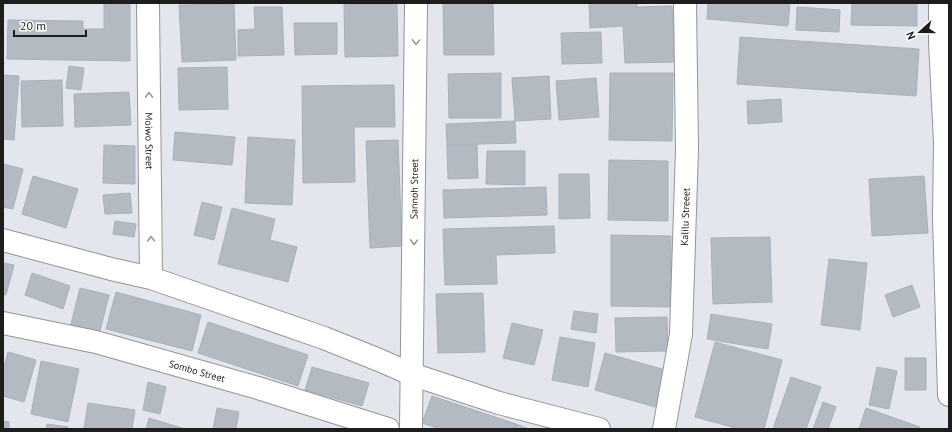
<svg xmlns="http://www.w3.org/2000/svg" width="952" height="432" font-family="'PT Sans',sans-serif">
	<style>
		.building { fill: #b3bac1; stroke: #a7b1be }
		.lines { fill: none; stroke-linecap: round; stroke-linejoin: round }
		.street-casing { stroke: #949494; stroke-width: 24 }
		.street { stroke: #fff; stroke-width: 22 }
		.oneway { stroke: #999 }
		.labels { text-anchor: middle; stroke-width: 3; stroke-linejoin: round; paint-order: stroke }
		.street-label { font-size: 10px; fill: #1d1d1d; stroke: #fff }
	</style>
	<rect width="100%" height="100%" fill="#e3e6ed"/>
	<g class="building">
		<polygon points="104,3 130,3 130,61 7,59 8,20 83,21 83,29 104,29"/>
		<polygon points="443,3 493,3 494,55 444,55"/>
		<polygon points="589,3 637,3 637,7 672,6 675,62 625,63 623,26 590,28"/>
		<polygon points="708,3 790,3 788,26 707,19"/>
		<polygon points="852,3 917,3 917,26 851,25"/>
		<polygon points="234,4 236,60 182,62 179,5"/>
		<polygon points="344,4 397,4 398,56 345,57"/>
		<polygon points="254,7 282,7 284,55 238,56 238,30 255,29"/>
		<polygon points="797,7 840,10 839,32 796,30"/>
		<polygon points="294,23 337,23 337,54 295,55"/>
		<polygon points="601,32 602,63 562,64 561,33"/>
		<polygon points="740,37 919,49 916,96 737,84"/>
		<polygon points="69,66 84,68 81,90 66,88"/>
		<polygon points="227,67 228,109 179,110 178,68"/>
		<polygon points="501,73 501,118 449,118 448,74"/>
		<polygon points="610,73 673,73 672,141 609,140"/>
		<polygon points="3,75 19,76 14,140 3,139"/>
		<polygon points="549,76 551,119 515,121 512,78"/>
		<polygon points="596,78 599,117 559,120 556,81"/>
		<polygon points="62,80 63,126 22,127 21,81"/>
		<polygon points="394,85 395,127 354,127 355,182 303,183 302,86"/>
		<polygon points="129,92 131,125 75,127 74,94"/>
		<polygon points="781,99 782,122 748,124 747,101"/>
		<polygon points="515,121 516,143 447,145 446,124"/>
		<polygon points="175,132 235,137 232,165 173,160"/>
		<polygon points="248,137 295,140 292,205 245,203"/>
		<polygon points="398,140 402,246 370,248 366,141"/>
		<polygon points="104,145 135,146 135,184 103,183"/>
		<polygon points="447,145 477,145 478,178 448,179"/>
		<polygon points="487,151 525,151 525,185 486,184"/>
		<polygon points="609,160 668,161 668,221 608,220"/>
		<polygon points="3,164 23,169 13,209 3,207"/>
		<polygon points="559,174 589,174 590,218 559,219"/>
		<polygon points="33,176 78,189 66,228 22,214"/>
		<polygon points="924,176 928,233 872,236 869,179"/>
		<polygon points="546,187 547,215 444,218 443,190"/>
		<polygon points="130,193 132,213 105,214 103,195"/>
		<polygon points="202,202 222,207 214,240 194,235"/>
		<polygon points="232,208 275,219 270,240 297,247 288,282 218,264"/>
		<polygon points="115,221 136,224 134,237 113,234"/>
		<polygon points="554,226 555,253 496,255 497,284 445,285 443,229"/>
		<polygon points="611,235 671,236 671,307 611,306"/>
		<polygon points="770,237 772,302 713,304 711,238"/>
		<polygon points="829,259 867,263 860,330 821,325"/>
		<polygon points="3,263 14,265 6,295 3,294"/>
		<polygon points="32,273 70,286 63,309 25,295"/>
		<polygon points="912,285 920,307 893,317 885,295"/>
		<polygon points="80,288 109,295 99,335 70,328"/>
		<polygon points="116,292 201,315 192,351 106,329"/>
		<polygon points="483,293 485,352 438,353 436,294"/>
		<polygon points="574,311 598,314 596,333 571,329"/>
		<polygon points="711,314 772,324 768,349 707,339"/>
		<polygon points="667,317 668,351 616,352 615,318"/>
		<polygon points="208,322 308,355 298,386 198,353"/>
		<polygon points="512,323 543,330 534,365 503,358"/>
		<polygon points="560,337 595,343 588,387 552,380"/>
		<polygon points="715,342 782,360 764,429 739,429 695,417"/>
		<polygon points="8,352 36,360 24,402 3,396 3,371"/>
		<polygon points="605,353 669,371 659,408 595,390"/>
		<rect x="905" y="358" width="21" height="32"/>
		<polygon points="41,361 79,369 68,422 31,414"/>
		<polygon points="312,367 369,383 362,406 305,390"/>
		<polygon points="877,367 897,371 889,409 869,405"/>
		<polygon points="791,377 821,387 806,429 773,429"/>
		<polygon points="148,382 166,387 160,414 143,410"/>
		<polygon points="432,396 516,424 514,429 440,429 422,423"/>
		<polygon points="823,402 836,407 828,429 813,429"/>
		<polygon points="88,403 135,410 132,429 84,429"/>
		<polygon points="217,408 239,412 236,429 213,429"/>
		<polygon points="866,408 920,427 919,429 859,429"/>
		<polygon points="149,418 185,429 146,429"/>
		<polygon points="3,421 9,422 9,429 3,429"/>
		<polygon points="47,424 68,427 68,429 46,429"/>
		<polygon points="516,424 529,429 514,429"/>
	</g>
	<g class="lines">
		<defs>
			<g id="street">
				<path id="s1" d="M 148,3 L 151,278"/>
				<polyline points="940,3 940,42 945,142 944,216 949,395"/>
				<polyline points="3,240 111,269 151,278 324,338 379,360 411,374 499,403 599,429"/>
				<path id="s2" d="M 3,323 L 96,342 L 258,388 L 388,429"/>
				<path id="s3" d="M 411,429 L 416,3"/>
				<path id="s4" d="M 664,429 L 681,334 L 687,149 L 685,3"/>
			</g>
		</defs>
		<use href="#street" class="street-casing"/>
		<use href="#street" class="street"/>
	</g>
	<defs><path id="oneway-chevron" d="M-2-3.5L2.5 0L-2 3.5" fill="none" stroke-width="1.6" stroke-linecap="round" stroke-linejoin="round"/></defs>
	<g class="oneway">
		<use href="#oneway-chevron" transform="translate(416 42) rotate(91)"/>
		<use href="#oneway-chevron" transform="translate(149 95) rotate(-91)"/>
		<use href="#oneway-chevron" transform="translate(151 239) rotate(-91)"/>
		<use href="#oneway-chevron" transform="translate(414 242) rotate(91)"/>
	</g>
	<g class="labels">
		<g class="street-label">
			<text dy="4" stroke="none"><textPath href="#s1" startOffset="138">Moiwo Street</textPath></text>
			<text dy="4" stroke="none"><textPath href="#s3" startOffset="240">Sannoh Street</textPath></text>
			<text dy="4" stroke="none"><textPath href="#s4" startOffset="214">Kalilu Streeet</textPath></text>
			<text dy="4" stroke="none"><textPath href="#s2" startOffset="200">Sombo Street</textPath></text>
		</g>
	</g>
	<rect width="952" height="432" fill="none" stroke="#1d1d1d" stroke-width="8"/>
	<g transform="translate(920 32) rotate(249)" stroke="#ffffff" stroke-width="3" paint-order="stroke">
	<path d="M0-3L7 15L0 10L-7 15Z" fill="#1d1d1d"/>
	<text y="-6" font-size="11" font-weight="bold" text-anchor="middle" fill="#1d1d1d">N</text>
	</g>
	<path d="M14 30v6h72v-6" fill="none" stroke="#1d1d1d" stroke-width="2"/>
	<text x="20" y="30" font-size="12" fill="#1d1d1d" stroke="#ffffff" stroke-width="3" paint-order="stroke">20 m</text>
</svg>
